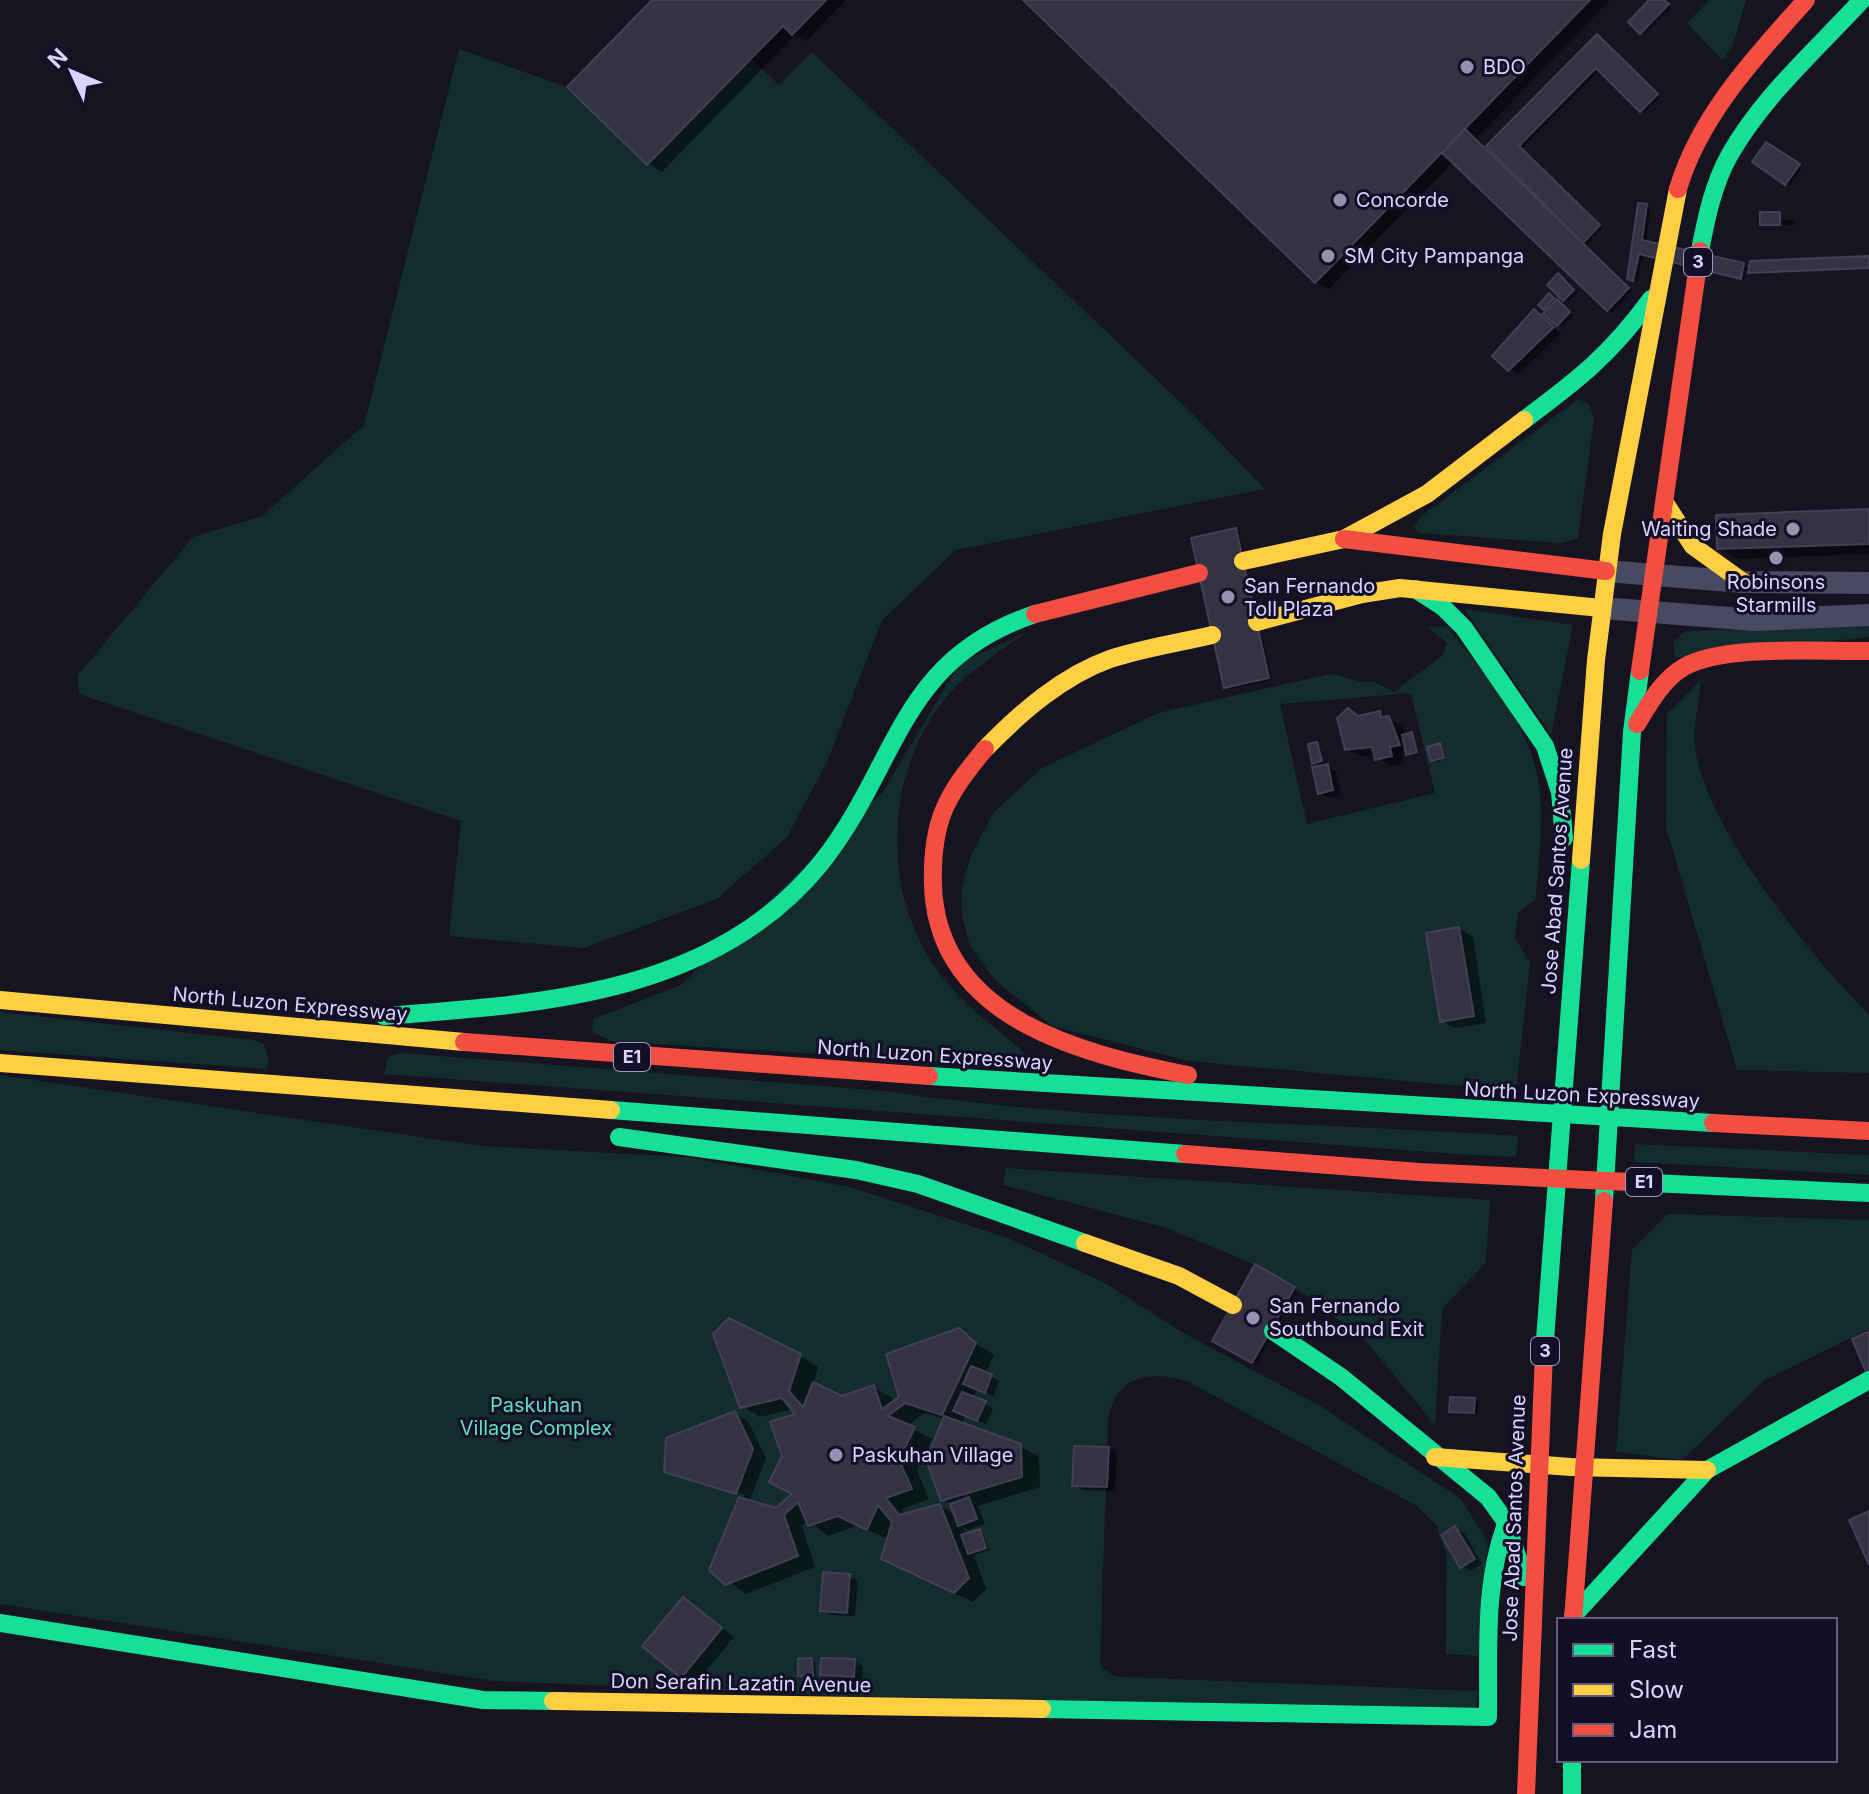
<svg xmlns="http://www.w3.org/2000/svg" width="1869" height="1794" font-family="Inter,sans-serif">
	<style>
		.green { fill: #132c2d; fill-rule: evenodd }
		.shadow { fill: #0007; fill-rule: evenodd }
		.building { fill: #343243; stroke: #433f54; stroke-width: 2 }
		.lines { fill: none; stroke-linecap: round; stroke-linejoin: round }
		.highway-tunnel { stroke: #333142; stroke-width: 38; stroke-dasharray: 38 19; stroke-linecap: butt }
		.street { stroke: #4a4962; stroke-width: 22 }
		.fast { stroke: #16e098; stroke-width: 18 }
		.slow { stroke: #ffcf43; stroke-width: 18 }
		.jam { stroke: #f24e42; stroke-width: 18 }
		.poi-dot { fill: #9591b1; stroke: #130f26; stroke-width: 3 }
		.labels { text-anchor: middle; stroke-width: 6; stroke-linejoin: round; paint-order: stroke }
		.shield { fill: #130f26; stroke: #9e99be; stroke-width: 2 }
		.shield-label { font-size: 18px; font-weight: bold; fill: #d9d4ff }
		.poi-label { font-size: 20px; fill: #d9d4ff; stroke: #130f26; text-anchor: start }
		.street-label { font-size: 20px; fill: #d9d4ff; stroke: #130f26 }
		.park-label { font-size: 20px; fill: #5fe0c0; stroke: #130f26 }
	</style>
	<rect width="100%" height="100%" fill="#161421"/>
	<g class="green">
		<polygon points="1709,0 1746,0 1732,48 1722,60 1687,23"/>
		<polygon points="459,49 567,87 647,165 751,59 779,85 812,52 1192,413 1265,489 956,550 882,620 827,762 787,837 717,899 584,948 449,936 461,821 79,694 78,675 193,537 262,516 364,425"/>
		<polygon points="1578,399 1589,404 1594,418 1578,538 1561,543 1418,533 1414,528 1420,517"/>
		<polygon points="1464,609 1573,625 1551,735"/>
		<polygon points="1869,625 1869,637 1675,658 1673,642 1685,631"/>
		<path d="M 1447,626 C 1482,672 1528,721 1538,780 C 1545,819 1538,860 1536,899 L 1518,913 L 1515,938 L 1530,963 L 1516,1091 L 1188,1061 L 1052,1026 L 995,980 L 970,946 L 962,915 L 961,890 L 970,858 L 993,813 L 1042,768 L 1158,713 L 1325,675 C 1342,672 1355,685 1372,681 L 1394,692 L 1442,656 L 1447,643 L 1428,627 ZM 1411,693 L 1435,793 L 1307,824 L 1280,704 Z"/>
		<path d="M 1027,632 C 1000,651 972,669 950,693 C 886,766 880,882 932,963 C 948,986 969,1007 991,1025 C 1004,1036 1017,1043 1027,1057 L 1022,1067 L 610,1041 L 592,1031 L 593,1019 L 681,985 L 882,793 L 960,663 Z"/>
		<path d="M 1701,680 C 1699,702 1692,731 1696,753 C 1712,837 1810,954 1869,1015 L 1869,1073 L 1737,1070 L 1666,827 L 1667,714 Z"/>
		<polygon points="0,1012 254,1040 264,1044 269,1061 265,1069 0,1050"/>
		<path d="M 402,1053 L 885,1091 C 1094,1122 1308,1122 1518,1136 L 1516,1157 L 1456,1154 L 384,1074 L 388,1057 Z"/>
		<path d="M 0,1075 L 482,1146 L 688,1157 L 850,1187 L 1008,1238 L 1103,1282 L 1187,1335 L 1322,1407 L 1461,1499 L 1488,1543 L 1479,1656 L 1446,1654 L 1447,1555 L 1436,1525 L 1417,1506 L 1189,1382 C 1151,1369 1117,1375 1108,1418 L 1100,1665 L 1114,1676 L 1123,1677 L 1477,1691 L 1476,1708 L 839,1696 L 494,1681 L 0,1604 Z"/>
		<polygon points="1635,1144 1869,1155 1869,1175 1634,1162"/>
		<polygon points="1006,1168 1490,1200 1486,1262 1442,1309 1435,1425 1364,1339 1310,1298 1251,1263 1167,1228 1003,1185"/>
		<polygon points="1668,1214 1869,1220 1869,1329 1765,1380 1682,1460 1616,1452 1632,1250"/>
	</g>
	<g class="shadow">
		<polygon points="655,0 846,0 806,41 795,35 662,172 649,164 570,87"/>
		<polygon points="1026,0 1610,0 1475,140 1502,166 1601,38 1660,97 1644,112 1600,70 1521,149 1602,228 1585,246 1632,291 1612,312 1608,310 1454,161 1329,289 1316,282"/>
		<polygon points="1652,0 1664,0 1671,7 1645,34 1641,32"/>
		<polygon points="1766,144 1802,168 1790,186 1754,162"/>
		<polygon points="1646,206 1650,208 1646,242 1750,269 1869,258 1869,269 1753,274 1746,270 1744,280 1643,255 1637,281 1633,280"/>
		<polygon points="1779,214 1783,219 1795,220 1795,225 1762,224"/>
		<polygon points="1562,278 1577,293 1568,301 1565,299"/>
		<polygon points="1549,296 1573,315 1562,327 1546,314"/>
		<polygon points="1535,312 1561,333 1518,375 1495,356"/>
		<polygon points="1869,511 1869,554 1738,559 1719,548"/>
		<polygon points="1235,530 1239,532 1272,680 1230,689 1226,687"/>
		<polygon points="1380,713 1402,726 1406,736 1415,737 1419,753 1402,754 1404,763 1390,766 1376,755 1360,756 1346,748 1361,718"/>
		<polygon points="1317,744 1325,766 1336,771 1341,795 1329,798 1320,793 1322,767 1314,762"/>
		<polygon points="1440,745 1446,759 1437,762 1433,760"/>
		<polygon points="1459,929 1473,937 1486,1023 1455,1028 1442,1021"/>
		<polygon points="1256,1267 1297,1290 1257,1363 1215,1340"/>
		<path d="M 958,1331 L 994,1355 L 985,1374 L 999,1381 L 994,1396 L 977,1389 L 973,1398 L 993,1408 L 986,1424 L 965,1416 L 961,1424 L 1020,1446 L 1039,1457 L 1040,1487 L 978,1506 L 985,1524 L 968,1530 L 963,1527 L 966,1536 L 983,1533 L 989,1550 L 974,1555 L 986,1589 L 973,1602 L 902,1568 L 889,1540 L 858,1525 L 828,1536 L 808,1520 L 802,1526 L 815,1567 L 746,1594 L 711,1569 L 741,1498 L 746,1495 L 678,1474 L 678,1478 L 666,1471 L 734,1413 L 748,1421 L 766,1458 L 749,1502 L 777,1510 L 794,1494 L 784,1456 L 799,1415 L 794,1409 L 760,1417 L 742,1406 L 800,1356 L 818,1367 L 813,1384 L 842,1398 L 874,1387 L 892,1398 L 894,1403 ZM 924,1413 L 945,1419 L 943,1500 L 953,1505 L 956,1515 L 940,1506 L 907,1515 L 902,1509 L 929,1499 L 917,1471 L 932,1439 L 907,1426 Z"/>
		<polygon points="1474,1400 1478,1402 1477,1414 1451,1411"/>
		<polygon points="1108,1448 1117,1453 1115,1491 1083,1490 1074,1485"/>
		<polygon points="1455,1528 1464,1533 1482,1564 1470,1571 1462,1566"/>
		<polygon points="849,1576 858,1581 855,1616 831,1615 822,1610"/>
		<polygon points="684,1599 734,1637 695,1684 682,1676"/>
		<polygon points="812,1660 815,1662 816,1677 800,1675"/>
		<polygon points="854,1661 863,1666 862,1681 831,1679 822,1674"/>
	</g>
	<g class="building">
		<polygon points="652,0 826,0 792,35 783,26 647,165 567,87"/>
		<polygon points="1023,0 1590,0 1315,283"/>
		<polygon points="1649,0 1664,0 1669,4 1640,34 1628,22"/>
		<polygon points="1597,34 1658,94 1640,112 1596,68 1519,146 1600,225 1583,243 1486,146"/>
		<polygon points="1465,129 1629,288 1607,311 1442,153"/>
		<polygon points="1766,142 1800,164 1785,185 1752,162"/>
		<polygon points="1638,203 1647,204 1642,240 1744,263 1741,279 1639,254 1633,281 1627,279"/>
		<rect x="1760" y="212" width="20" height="13"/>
		<polygon points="1869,256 1869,268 1748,273 1750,261"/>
		<polygon points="1558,273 1574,290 1563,301 1547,285"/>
		<polygon points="1549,293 1554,298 1544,310 1538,305"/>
		<polygon points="1557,299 1570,312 1557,326 1543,314"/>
		<polygon points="1534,309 1554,327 1508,371 1492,356"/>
		<polygon points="1869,509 1869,544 1717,549 1716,515"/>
		<polygon points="1236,528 1269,678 1224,688 1191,538"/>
		<polygon points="1348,708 1358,716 1380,711 1381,717 1389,716 1400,745 1390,747 1392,756 1375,760 1372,747 1345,750 1337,718"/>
		<polygon points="1412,732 1417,752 1406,755 1402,735"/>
		<polygon points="1317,742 1322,761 1312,764 1308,744"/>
		<polygon points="1440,743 1444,758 1431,761 1427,747"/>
		<polygon points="1328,764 1333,790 1318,794 1312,767"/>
		<polygon points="1459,927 1474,1016 1440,1022 1426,933"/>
		<polygon points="1255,1264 1295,1287 1252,1363 1212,1341"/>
		<polygon points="729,1318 801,1354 789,1391 803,1407 813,1382 842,1396 874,1385 882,1409 899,1397 886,1354 959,1328 976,1343 942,1415 905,1403 888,1416 915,1427 899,1460 912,1489 886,1498 899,1515 940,1504 969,1578 954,1593 881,1559 892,1522 878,1505 867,1530 838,1516 808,1526 798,1502 784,1515 798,1556 725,1585 709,1570 739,1497 776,1508 792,1494 769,1482 782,1456 770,1422 795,1414 782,1398 740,1408 713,1334"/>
		<polygon points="1869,1331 1869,1379 1852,1339"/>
		<polygon points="971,1366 992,1374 985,1393 963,1384"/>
		<polygon points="962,1392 986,1401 977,1421 953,1411"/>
		<polygon points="1450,1397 1475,1398 1474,1413 1449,1412"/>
		<polygon points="735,1411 753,1449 736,1494 664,1472 666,1438"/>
		<polygon points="944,1416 1021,1444 1022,1477 941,1501 926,1460"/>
		<polygon points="1074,1446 1109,1447 1107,1487 1072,1486"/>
		<polygon points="969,1497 977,1519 958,1526 950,1504"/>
		<polygon points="1869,1511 1869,1565 1849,1520"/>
		<polygon points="1455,1526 1475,1559 1460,1568 1441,1535"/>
		<polygon points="980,1529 986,1548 968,1554 961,1535"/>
		<polygon points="823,1572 850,1574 847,1613 820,1611"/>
		<polygon points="683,1597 722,1628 681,1678 642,1646"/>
		<polygon points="812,1658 813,1676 798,1676 798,1659"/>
		<polygon points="821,1658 855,1659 854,1677 820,1675"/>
	</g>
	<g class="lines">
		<polyline class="highway-tunnel" points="1233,1305 1273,1331"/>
		<g class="street">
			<polyline points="1606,571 1743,582 1869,583"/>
			<polyline points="1601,608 1755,620 1869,615"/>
		</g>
		<g class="fast">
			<path d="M 1700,251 C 1706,219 1713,185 1729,156 C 1762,97 1817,49 1862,0"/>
			<path d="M 1524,420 C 1579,379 1610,355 1651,299"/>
			<polyline points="1415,589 1443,607 1464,628 1545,746 1560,792 1564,838"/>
			<path d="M 384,1016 C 541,1004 714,995 821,863 C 900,763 898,660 1035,614"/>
			<polyline points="929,1076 1713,1123"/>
			<polyline points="611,1110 1185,1154"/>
			<polyline points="619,1137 856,1170 918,1184 1085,1243"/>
			<polyline points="1651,1183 1869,1193"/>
			<polyline points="1604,1201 1632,732 1640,671"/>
			<polyline points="1273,1331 1341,1377 1488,1497 1506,1522 1524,1577"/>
			<polyline points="1544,1353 1581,860"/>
			<polyline points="1573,1616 1707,1470 1869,1380"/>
			<polyline points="0,1623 483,1700 553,1701"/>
			<path d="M 1042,1709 L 1488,1717 C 1489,1651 1483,1581 1508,1519"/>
			<polyline points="1572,1760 1572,1794"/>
		</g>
		<g class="slow">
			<polyline points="1665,503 1693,546 1743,582"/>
			<polyline points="1243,561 1344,539 1427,494 1524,420"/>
			<polyline points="1257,622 1362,594 1400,588 1601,608"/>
			<path d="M 985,749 C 1020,713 1062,676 1110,659 C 1143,648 1178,643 1212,635"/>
			<polyline points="1581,860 1596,660 1612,534 1678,189"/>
			<polyline points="0,1000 464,1042"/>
			<polyline points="0,1063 611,1110"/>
			<polyline points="1085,1243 1179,1276 1233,1305"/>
			<polyline points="1435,1457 1571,1467 1707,1470"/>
			<polyline points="553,1701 1042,1709"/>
		</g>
		<g class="jam">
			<path d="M 1678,189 C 1700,115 1756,56 1806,0"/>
			<polyline points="1344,539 1606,571"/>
			<polyline points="1035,614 1199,573"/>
			<polyline points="1640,671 1700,251"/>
			<path d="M 1637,724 C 1649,704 1663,679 1684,667 C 1725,644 1821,652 1869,651"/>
			<path d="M 985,749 C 945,796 931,823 933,886 C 938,1019 1082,1054 1188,1075"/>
			<polyline points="464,1042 929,1076"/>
			<polyline points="1713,1123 1869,1131"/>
			<polyline points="1185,1154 1419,1172 1651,1183"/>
			<polyline points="1573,1620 1604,1201"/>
			<polyline points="1526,1794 1544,1353"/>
		</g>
	</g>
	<g class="poi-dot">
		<circle cx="1467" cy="67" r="8"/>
		<circle cx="1340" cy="200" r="8"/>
		<circle cx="1328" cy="256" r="8"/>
		<circle cx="1793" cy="529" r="8"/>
		<circle cx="1776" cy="558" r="8"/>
		<circle cx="1228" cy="597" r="8"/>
		<circle cx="1253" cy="1318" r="8"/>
		<circle cx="836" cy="1455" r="8"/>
	</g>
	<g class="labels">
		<g class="shield">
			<rect x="1684" y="248" width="28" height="28" rx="6"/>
			<rect x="614" y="1043" width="36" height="28" rx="6"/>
			<rect x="1626" y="1168" width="36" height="28" rx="6"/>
			<rect x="1531" y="1337" width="28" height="28" rx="6"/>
		</g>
		<g class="shield-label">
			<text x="1698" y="268">3</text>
			<text x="632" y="1063">E1</text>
			<text x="1644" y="1188">E1</text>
			<text x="1545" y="1357">3</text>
		</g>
		<g class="poi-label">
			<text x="1483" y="74">BDO</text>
			<text x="1356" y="207">Concorde</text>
			<text x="1344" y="263">SM City Pampanga</text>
			<text x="1777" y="536" text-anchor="end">Waiting Shade</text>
			<text x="1776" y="589" text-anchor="middle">Robinsons<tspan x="1776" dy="23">Starmills</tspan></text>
			<text x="1244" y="593">San Fernando<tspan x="1244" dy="23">Toll Plaza</tspan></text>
			<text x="1269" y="1313">San Fernando<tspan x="1269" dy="23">Southbound Exit</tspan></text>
			<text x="852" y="1462">Paskuhan Village</text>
		</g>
		<g class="street-label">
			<text transform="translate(1557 871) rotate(-86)" y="7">Jose Abad Santos Avenue</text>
			<text transform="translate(290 1004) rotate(5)" y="7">North Luzon Expressway</text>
			<text transform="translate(935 1055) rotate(4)" y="7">North Luzon Expressway</text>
			<text transform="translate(1582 1095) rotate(3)" y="7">North Luzon Expressway</text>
			<text transform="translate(1514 1518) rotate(-88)" y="7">Jose Abad Santos Avenue</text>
			<text transform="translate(741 1683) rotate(1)" y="7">Don Serafin Lazatin Avenue</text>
		</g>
		<g class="park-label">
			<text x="536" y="1412">Paskuhan<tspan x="536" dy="23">Village Complex</tspan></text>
		</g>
	</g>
	<rect x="1557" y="1618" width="280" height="144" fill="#130f26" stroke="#625e7d" stroke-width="2"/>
	<rect x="1573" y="1644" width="40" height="12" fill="#16e098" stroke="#625e7d" stroke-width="2"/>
	<text x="1629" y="1658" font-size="24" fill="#d9d4ff">Fast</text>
	<rect x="1573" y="1684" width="40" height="12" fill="#ffcf43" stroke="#625e7d" stroke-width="2"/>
	<text x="1629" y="1698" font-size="24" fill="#d9d4ff">Slow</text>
	<rect x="1573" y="1724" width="40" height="12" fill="#f24e42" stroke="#625e7d" stroke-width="2"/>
	<text x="1629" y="1738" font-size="24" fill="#d9d4ff">Jam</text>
	<g transform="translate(72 72) rotate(314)" stroke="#130f26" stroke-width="6" paint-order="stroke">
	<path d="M0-6L14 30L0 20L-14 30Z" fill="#d9d4ff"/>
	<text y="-12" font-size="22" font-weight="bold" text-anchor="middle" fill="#d9d4ff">N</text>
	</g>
</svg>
